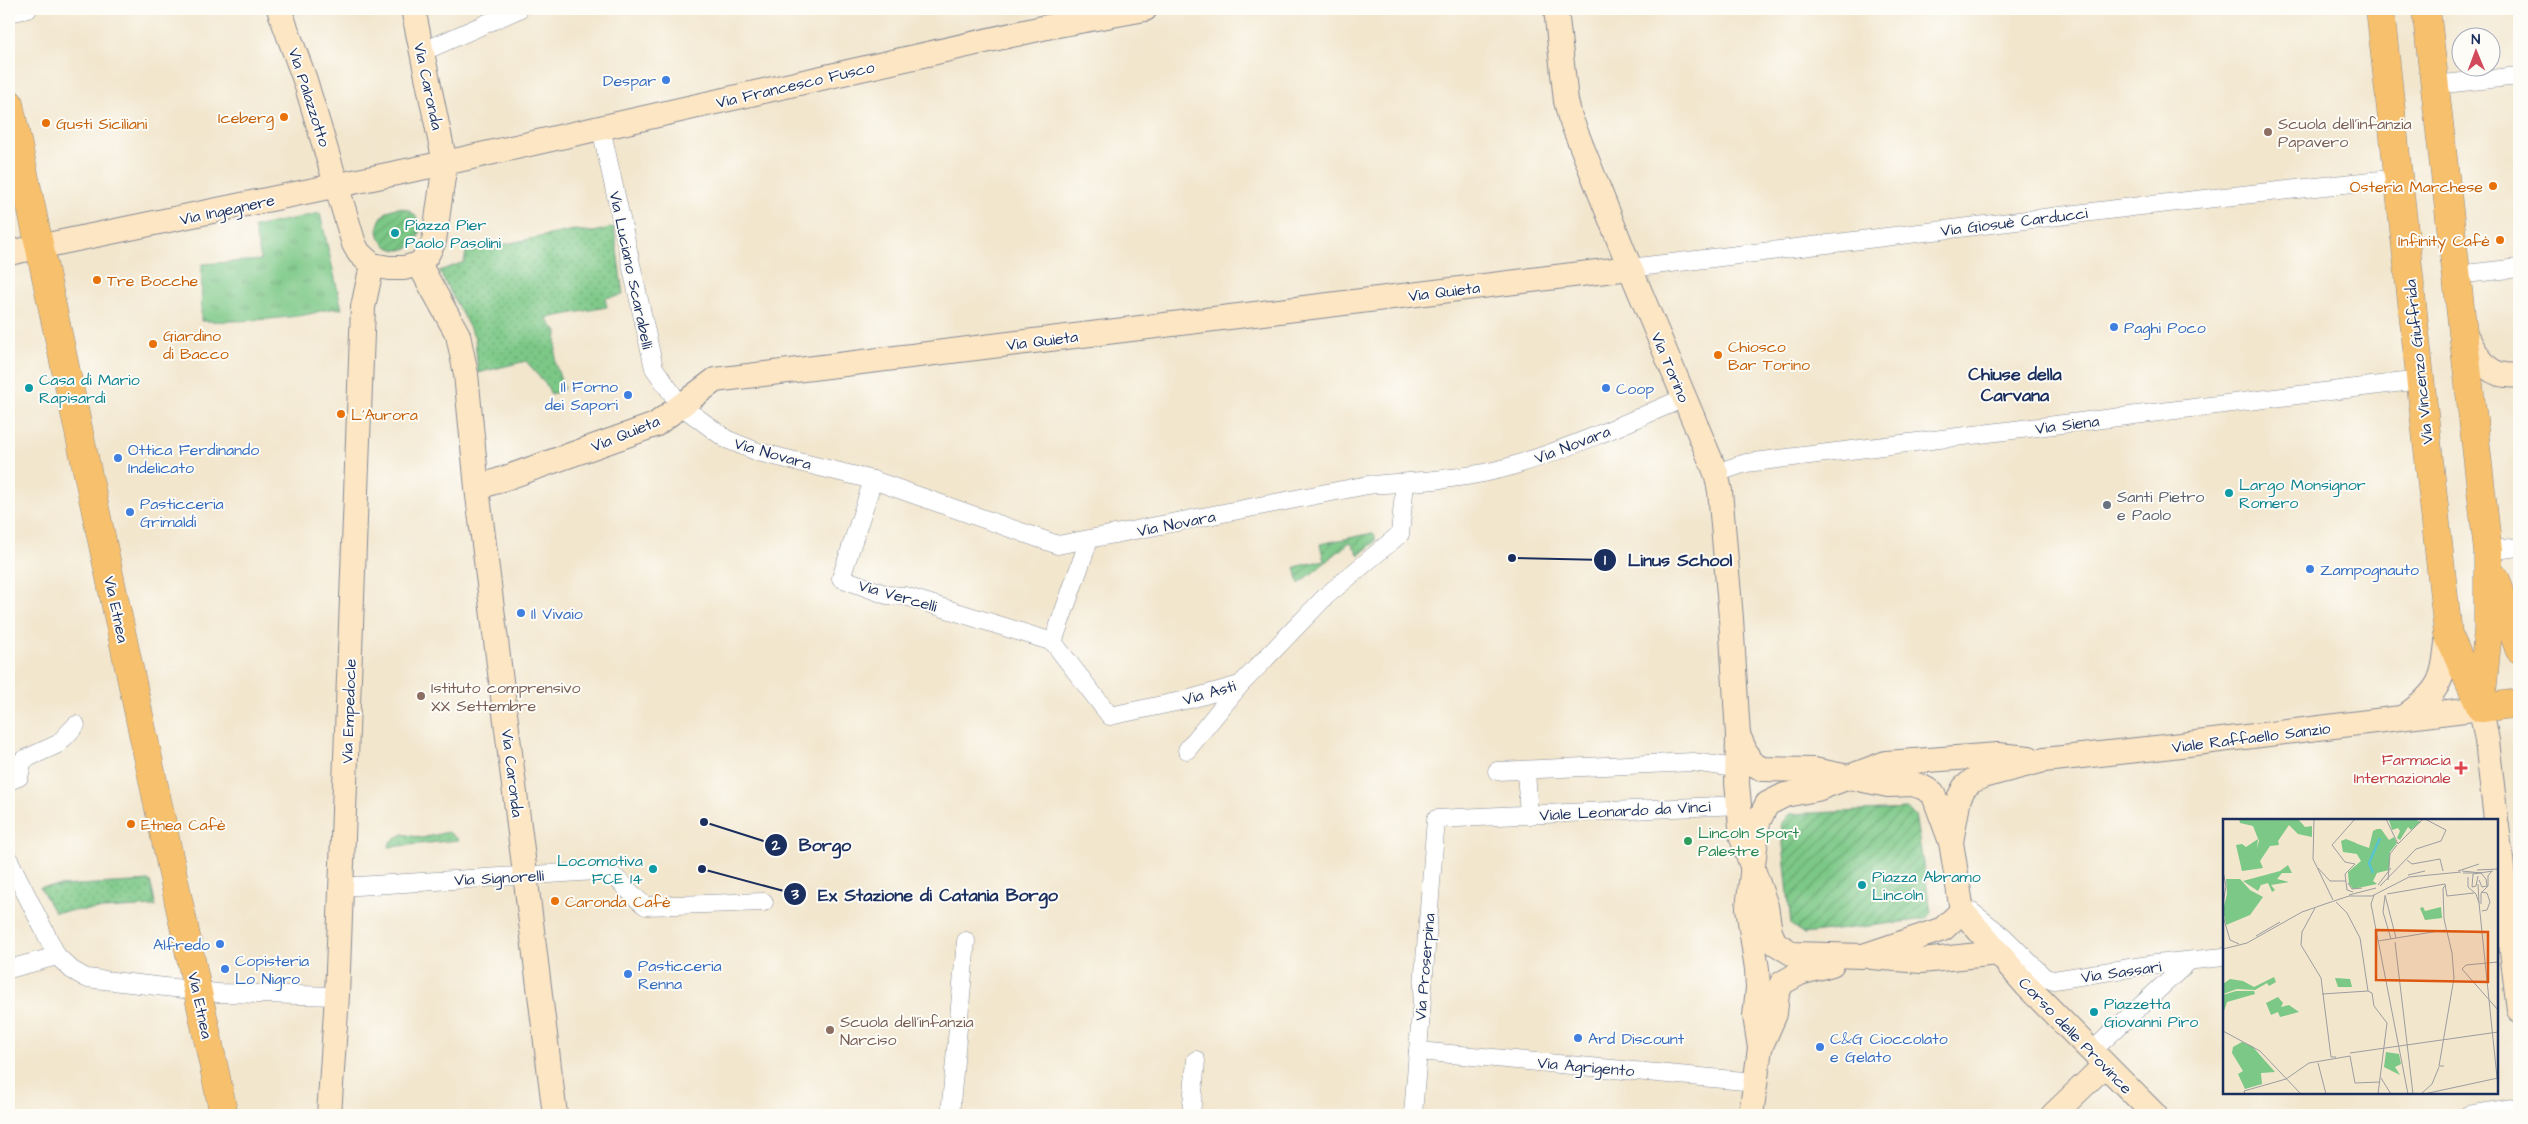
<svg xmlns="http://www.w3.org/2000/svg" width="2528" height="1124" font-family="'Architects Daughter',sans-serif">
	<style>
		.grass { fill: url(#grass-dots); stroke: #4c7c72 }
		.park { fill: url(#park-tufts); stroke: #4c7c72 }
		.garden { fill: url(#garden-furrows); stroke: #4c7c72 }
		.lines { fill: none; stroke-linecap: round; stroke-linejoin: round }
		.street-casing { stroke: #868a96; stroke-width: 19 }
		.secondary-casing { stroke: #868a96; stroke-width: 26 }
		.primary-casing { stroke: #868a96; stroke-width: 29 }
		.street { stroke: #fff; stroke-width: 18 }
		.secondary { stroke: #fce6c4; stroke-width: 24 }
		.primary { stroke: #f7c06c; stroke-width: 28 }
		.shop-dot { fill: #3f7fe0; stroke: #fdfcf7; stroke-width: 2 }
		.food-dot { fill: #e8710a; stroke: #fdfcf7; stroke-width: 2 }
		.education-dot { fill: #8d6e63; stroke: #fdfcf7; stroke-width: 2 }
		.culture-dot { fill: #0f9aa8; stroke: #fdfcf7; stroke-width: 2 }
		.worship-dot { fill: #6b7280; stroke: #fdfcf7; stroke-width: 2 }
		.health-dot { fill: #e0444e; stroke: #fdfcf7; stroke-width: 2 }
		.leisure-dot { fill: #2e9e5b; stroke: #fdfcf7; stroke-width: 2 }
		.labels { text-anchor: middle; stroke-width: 4; stroke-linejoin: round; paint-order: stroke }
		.shop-label { font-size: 16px; fill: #366cbe; stroke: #fdfcf7; text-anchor: start }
		.street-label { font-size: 16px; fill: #1b2f5e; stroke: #fdfcf7 }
		.food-label { font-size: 16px; fill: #c56008; stroke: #fdfcf7; text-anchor: start }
		.education-label { font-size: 16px; fill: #785e54; stroke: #fdfcf7; text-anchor: start }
		.culture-label { font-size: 16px; fill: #0d838f; stroke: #fdfcf7; text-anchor: start }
		.worship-label { font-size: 16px; fill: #5b616d; stroke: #fdfcf7; text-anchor: start }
		.health-label { font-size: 16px; fill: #be3a42; stroke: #fdfcf7; text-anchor: end }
		.leisure-label { font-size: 16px; fill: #27864d; stroke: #fdfcf7; text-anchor: start }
		.neighbourhood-label { font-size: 18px; font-weight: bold; fill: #1b2f5e; stroke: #fdfcf7 }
		.inset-river { fill: none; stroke: #57c4ce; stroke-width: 2.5 }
		.inset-road { fill: none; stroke: #9c9da1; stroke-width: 1 }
		.view { fill: #de5710; fill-opacity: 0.15; stroke: #de5710; stroke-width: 2.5 }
		.inset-edge { fill: none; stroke: #1b2f5e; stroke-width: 2.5 }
		.leader { fill: none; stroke: #1b2f5e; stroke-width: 2 }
		.callout-dot { fill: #1b2f5e; stroke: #fdfcf7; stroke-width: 2 }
		.mark-label { font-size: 15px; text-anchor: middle; font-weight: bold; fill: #fff }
		.callout-label { font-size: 18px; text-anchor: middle; font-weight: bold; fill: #1b2f5e; stroke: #fdfcf7; stroke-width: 4; stroke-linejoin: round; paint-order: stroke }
	</style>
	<defs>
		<pattern id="grass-dots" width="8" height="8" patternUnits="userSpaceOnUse" patternTransform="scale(1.25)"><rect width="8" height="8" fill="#7cc886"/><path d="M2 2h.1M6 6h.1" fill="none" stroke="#65a371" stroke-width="1.8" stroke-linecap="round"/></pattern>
		<pattern id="park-tufts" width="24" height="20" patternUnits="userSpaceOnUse" patternTransform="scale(1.25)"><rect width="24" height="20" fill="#7cc886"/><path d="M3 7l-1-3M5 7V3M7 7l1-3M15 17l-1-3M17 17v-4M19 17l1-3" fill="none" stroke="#65a371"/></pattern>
		<pattern id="garden-furrows" width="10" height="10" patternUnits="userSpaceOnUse" patternTransform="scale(1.25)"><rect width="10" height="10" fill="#7cc886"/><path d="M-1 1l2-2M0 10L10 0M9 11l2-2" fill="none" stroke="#65a371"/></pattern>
	</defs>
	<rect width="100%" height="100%" fill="#fdfcf7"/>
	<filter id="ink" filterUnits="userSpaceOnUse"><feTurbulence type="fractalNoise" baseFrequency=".02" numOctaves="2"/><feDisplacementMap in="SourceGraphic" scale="10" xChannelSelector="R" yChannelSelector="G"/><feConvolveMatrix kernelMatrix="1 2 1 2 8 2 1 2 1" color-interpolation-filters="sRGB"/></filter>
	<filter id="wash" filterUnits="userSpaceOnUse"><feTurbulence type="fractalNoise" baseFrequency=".0096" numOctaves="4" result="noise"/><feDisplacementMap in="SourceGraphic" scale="20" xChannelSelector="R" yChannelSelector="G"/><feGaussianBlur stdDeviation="1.12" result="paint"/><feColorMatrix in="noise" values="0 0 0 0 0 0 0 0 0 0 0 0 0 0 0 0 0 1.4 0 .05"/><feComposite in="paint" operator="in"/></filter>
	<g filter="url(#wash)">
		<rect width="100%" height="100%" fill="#f2e6cd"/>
		<g class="grass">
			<polygon points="614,227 623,295 605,298 607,307 546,318 557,332 555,363 564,389 551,395 547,386 526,361 478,373 475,338 439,271 464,262 466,252 574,230 593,232"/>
			<polygon points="448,832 459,840 389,847 390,842 403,834 422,838"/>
			<polygon points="150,881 156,906 54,912 40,887"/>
		</g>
		<path class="park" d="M 320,213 L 342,309 C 328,307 317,313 304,315 C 269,320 236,322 201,321 L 202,264 L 261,260 L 254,227 Z"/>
		<g class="garden">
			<circle cx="399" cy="229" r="21"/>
			<polygon points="1373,533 1375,535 1375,542 1359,555 1350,542 1299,584 1295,567 1324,560 1320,544"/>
			<polygon points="1907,809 1915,815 1931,912 1926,919 1804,934 1791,925 1781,824 1789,814"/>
		</g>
	</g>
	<g filter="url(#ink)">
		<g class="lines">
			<defs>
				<g id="street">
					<polyline points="9,13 28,9"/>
					<polyline points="422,52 519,9"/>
					<polyline points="2434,85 2519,76"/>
					<path d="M 601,128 L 654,368 L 680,405 L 726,439 L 758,452 L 873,480 L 1058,545 L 1368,485 C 1413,482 1472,479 1515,465 C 1573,447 1629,422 1684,398"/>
					<polyline points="1630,268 2141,206 2399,178"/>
					<polyline points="2456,275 2519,268"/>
					<polyline points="1716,473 1746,463 2420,380"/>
					<polyline points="873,480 841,578 887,595 905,596 1053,642"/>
					<polyline points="1089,540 1053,642 1110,716 1190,699 1240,685 1326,596 1400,534 1405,483"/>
					<polyline points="2488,551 2519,547"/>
					<polyline points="1187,750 1240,685"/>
					<polyline points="1497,771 1693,762 1736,768"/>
					<polyline points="1526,771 1529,815"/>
					<polyline points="9,781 19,777 23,760 58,744 76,725"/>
					<polyline points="9,860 57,956 72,970 86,978 218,993 337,996"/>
					<path d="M 341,887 L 596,871 C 620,872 628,895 646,906 L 764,902"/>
					<polyline points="1972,912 2004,937 2045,978 2054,980 2155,964 2224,957"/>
					<polyline points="9,969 57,956"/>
					<polyline points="1418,1051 1755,1082"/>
					<polyline points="2092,1051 2188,962"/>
					<polyline points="950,1115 966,941"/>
					<polyline points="1191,1115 1196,1060"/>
					<polyline points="1413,1115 1436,819 1739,805"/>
					<polyline points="2468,1115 2519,1107"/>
				</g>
				<g id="secondary">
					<polyline points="279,9 305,80 354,244 359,253 372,265 389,268 404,268 419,264 427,255 434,241 445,163 413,9"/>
					<polyline points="1556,9 1566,101 1570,117 1630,268 1716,473 1720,491 1731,618 1738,736 1737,783 1742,838 1766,906 1770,932 1775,943 1793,954 1863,956 1943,929 1962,911"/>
					<polyline points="9,253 445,163 1047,27 1145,9"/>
					<polyline points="419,264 458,335 466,374 477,488 555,1115"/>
					<path d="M 2463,331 C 2479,357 2485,379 2519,375"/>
					<polyline points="477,488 655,425 715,380 1630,268"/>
					<path d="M 2405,716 C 2443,689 2443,679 2448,634"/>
					<polyline points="1739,737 1750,762 1762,769 1814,770 1888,785 1913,784 1922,787 1933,793 1951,842"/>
					<polyline points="2497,826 2519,1010"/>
					<polyline points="1872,957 1921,961 1998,953"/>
					<polyline points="1760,1048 1755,1016 1758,988 1757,969 1748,908 1758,822 1767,804 1785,795 1817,789 1886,763 1998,755 2029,758"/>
					<polyline points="329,1115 337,996 363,307 372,265"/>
					<polyline points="1751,1115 1760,1048 1775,1014 1777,994 1782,983 1800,973 1832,964"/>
					<polyline points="2053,1115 2105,1065"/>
					<polyline points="2155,1115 2026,985 1962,911 1951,842 1959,798 1964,788 1972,781 1983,776 2044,760 2156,748 2481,708 2487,741 2496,820"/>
				</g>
				<g id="primary">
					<polyline points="2380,9 2448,634 2481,708"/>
					<polyline points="2426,9 2488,551 2488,630 2481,706"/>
					<polyline points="9,103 224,1115"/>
					<polyline points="2496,579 2519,649"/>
					<polyline points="2481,708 2519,703"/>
				</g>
			</defs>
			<use href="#street" class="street-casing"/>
			<use href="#secondary" class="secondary-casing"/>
			<use href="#primary" class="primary-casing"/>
			<use href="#street" class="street"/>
			<use href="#secondary" class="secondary"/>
			<use href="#primary" class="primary"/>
		</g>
	</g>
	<g class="shop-dot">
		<circle cx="666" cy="80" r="5"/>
		<circle cx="2114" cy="327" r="5"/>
		<circle cx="1606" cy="388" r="5"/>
		<circle cx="628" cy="395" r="5"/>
		<circle cx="118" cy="458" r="5"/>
		<circle cx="130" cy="512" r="5"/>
		<circle cx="2310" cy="569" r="5"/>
		<circle cx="521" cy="613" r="5"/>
		<circle cx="220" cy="944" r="5"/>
		<circle cx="225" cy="969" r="5"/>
		<circle cx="628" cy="974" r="5"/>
		<circle cx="1578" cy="1038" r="5"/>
		<circle cx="1820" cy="1047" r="5"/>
	</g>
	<g class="food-dot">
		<circle cx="284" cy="117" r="5"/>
		<circle cx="46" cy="123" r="5"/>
		<circle cx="2493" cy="186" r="5"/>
		<circle cx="2500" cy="240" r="5"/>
		<circle cx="97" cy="280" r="5"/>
		<circle cx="153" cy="344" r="5"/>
		<circle cx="1718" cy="355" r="5"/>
		<circle cx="341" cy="414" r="5"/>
		<circle cx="131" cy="824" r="5"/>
		<circle cx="555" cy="901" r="5"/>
	</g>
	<g class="education-dot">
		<circle cx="2268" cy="132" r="5"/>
		<circle cx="421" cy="696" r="5"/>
		<circle cx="830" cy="1030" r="5"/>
	</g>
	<g class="culture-dot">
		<circle cx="395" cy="233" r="5"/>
		<circle cx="29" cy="388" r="5"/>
		<circle cx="2229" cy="493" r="5"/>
		<circle cx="653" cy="869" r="5"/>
		<circle cx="1862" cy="885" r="5"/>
		<circle cx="2094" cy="1012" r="5"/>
	</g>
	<circle class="worship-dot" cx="2107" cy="505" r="5"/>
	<path class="health-dot" d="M2458.5 760.5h5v5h5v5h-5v5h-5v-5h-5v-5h5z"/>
	<circle class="leisure-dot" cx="1688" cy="841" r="5"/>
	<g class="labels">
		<g class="shop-label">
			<text x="656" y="86" text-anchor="end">Despar</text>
			<text x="2124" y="333">Paghi Poco</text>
			<text x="618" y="392" text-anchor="end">Il Forno<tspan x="618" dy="18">dei Sapori</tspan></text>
			<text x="1616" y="394">Coop</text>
			<text x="128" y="455">Ottica Ferdinando<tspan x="128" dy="18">Indelicato</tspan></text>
			<text x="140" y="509">Pasticceria<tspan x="140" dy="18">Grimaldi</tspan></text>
			<text x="2320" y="575">Zampognauto</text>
			<text x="531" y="619">Il Vivaio</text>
			<text x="210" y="950" text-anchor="end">Alfredo</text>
			<text x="235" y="966">Copisteria<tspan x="235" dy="18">Lo Nigro</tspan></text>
			<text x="638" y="971">Pasticceria<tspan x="638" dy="18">Renna</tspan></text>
			<text x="1588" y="1044">Ard Discount</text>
			<text x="1830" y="1044">C&amp;G Cioccolato<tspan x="1830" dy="18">e Gelato</tspan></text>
		</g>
		<g class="street-label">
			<text transform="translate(795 84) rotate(-13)" y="6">Via Francesco Fusco</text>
			<text transform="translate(429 86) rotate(78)" y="6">Via Caronda</text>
			<text transform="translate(310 97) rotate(72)" y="6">Via Palazzotto</text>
			<text transform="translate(227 209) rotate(-12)" y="6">Via Ingegnere</text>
			<text transform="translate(2014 221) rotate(-7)" y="6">Via Giosuè Carducci</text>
			<text transform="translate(632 270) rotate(78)" y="6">Via Luciano Scarabelli</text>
			<text transform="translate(1444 291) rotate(-7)" y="6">Via Quieta</text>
			<text transform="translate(1042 340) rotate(-7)" y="6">Via Quieta</text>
			<text transform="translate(2418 362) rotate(-96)" y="6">Via Vincenzo Giuffrida</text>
			<text transform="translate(1671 367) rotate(67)" y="6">Via Torino</text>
			<text transform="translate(2067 424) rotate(-7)" y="6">Via Siena</text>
			<text transform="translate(625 433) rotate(-22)" y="6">Via Quieta</text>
			<text transform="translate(1572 444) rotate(-21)" y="6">Via Novara</text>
			<text transform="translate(773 453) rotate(16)" y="6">Via Novara</text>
			<text transform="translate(1176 523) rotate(-11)" y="6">Via Novara</text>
			<text transform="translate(898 595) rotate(16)" y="6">Via Vercelli</text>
			<text transform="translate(117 609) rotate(78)" y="6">Via Etnea</text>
			<text transform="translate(1209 692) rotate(-16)" y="6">Via Asti</text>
			<text transform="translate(348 711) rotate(-88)" y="6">Via Empedocle</text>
			<text transform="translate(2251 737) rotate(-7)" y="6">Viale Raffaello Sanzio</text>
			<text transform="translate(513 773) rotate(83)" y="6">Via Caronda</text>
			<text transform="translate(1625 810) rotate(-3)" y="6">Viale Leonardo da Vinci</text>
			<text transform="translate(499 877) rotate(-3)" y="6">Via Signorelli</text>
			<text transform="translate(1424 967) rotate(-85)" y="6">Via Proserpina</text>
			<text transform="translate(2121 971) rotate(-8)" y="6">Via Sassari</text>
			<text transform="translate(201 1005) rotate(78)" y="6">Via Etnea</text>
			<text transform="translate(2076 1035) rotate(46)" y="6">Corso delle Province</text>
			<text transform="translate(1586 1066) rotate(5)" y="6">Via Agrigento</text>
		</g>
		<g class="food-label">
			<text x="274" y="123" text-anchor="end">Iceberg</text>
			<text x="56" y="129">Gusti Siciliani</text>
			<text x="2483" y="192" text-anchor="end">Osteria Marchese</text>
			<text x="2490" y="246" text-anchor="end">Infinity Cafè</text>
			<text x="107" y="286">Tre Bocche</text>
			<text x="163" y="341">Giardino<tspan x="163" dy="18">di Bacco</tspan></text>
			<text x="1728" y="352">Chiosco<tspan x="1728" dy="18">Bar Torino</tspan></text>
			<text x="351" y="420">L'Aurora</text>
			<text x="141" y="830">Etnea Cafè</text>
			<text x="565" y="907">Caronda Cafè</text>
		</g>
		<g class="education-label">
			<text x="2278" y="129">Scuola dell'infanzia<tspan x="2278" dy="18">Papavero</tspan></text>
			<text x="431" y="693">Istituto comprensivo<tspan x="431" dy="18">XX Settembre</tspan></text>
			<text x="840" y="1027">Scuola dell'infanzia<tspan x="840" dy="18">Narciso</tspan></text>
		</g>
		<g class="culture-label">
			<text x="405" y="230">Piazza Pier<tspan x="405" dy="18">Paolo Pasolini</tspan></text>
			<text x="39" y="385">Casa di Mario<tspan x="39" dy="18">Rapisardi</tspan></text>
			<text x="2239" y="490">Largo Monsignor<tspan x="2239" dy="18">Romero</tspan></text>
			<text x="643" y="866" text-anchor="end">Locomotiva<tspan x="643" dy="18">FCE 14</tspan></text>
			<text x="1872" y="882">Piazza Abramo<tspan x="1872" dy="18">Lincoln</tspan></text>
			<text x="2104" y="1009">Piazzetta<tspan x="2104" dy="18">Giovanni Piro</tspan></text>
		</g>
		<g class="worship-label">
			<text x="2117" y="502">Santi Pietro<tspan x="2117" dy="18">e Paolo</tspan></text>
		</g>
		<g class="health-label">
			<text x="2451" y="765">Farmacia<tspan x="2451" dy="18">Internazionale</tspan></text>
		</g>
		<g class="leisure-label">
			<text x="1698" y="838">Lincoln Sport<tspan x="1698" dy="18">Palestre</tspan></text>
		</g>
		<g class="neighbourhood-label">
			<text x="2015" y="380">Chiuse della<tspan x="2015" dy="21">Carvana</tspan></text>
		</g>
	</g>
	<g transform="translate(2223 819)">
		<rect width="275" height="275" fill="#f2e6cd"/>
		<path d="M 16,0 L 75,0 L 82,8 L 89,7 L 89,18 L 75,15 L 66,6 L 55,22 L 56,26 L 47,27 L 37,42 L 40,49 L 19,52 L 13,26 L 19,25 L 23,28 L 35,20 L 34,29 L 36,22 L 30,7 L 17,4 ZM 166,1 L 193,1 L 198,3 L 188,11 L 185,8 L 177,21 L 174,19 L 177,12 L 175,9 L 169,11 ZM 123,20 L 133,24 L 134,35 L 120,33 L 118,22 ZM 65,46 L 69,54 L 59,54 L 54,60 L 66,63 L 48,66 L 52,71 L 49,73 L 45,64 L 38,66 L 35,72 L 20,62 L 57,52 ZM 51,158 L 53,163 L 46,167 L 44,164 L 32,171 L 14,170 L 0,175 L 0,165 L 7,160 L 20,162 L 31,168 ZM 55,178 L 60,184 L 58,188 L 66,186 L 76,193 L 57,198 L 55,193 L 48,196 L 43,184 Z" fill="#7cc886"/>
		<path d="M 154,10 L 158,10 L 166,21 L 171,18 L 174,24 L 167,33 L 166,51 L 154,54 L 150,62 L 154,65 L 130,70 L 126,65 L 125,53 L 138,42 L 131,30 L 132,24 L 146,29 L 150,12 ZM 200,88 L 202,92 L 218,88 L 219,99 L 202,101 L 197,89 ZM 112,159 L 127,160 L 129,168 L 115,168 ZM 163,233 L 176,235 L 178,245 L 172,248 L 177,256 L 161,248 Z" fill="#7cc886"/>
		<path d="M 3,60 L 17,60 L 27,71 L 40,78 L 27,96 L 3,106 L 0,91 L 4,75 ZM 13,172 L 31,172 L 32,175 L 4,183 L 0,195 L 0,176 ZM 19,223 L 29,227 L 52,253 L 38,254 L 39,265 L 22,270 L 15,255 L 20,252 L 9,234 L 10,228 Z" fill="#7cc886"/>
		<path class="inset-river" d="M 150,54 L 146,44 L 157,19"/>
		<path class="inset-road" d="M 91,0 L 90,40 L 110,81M 163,0 L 175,25M 175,25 L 200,0M 184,41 L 189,45 L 217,40 L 220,52M 95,49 L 107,62 L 123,62M 254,51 L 275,50M 0,52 L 3,67 L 0,85M 235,52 L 256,45M 239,52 L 259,54M 240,54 L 258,54 L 263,60 L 264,67 L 259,68 L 256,61M 185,56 L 202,52M 255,57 L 253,67 L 249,68 L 250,55 L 270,52M 245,58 L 245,68 L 253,75 L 256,84 L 275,268M 165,61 L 167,35 L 174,26M 125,64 L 129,70 L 139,69M 255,65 L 256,84M 155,66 L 168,49M 157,67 L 193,30 L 218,22 L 223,11 L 202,0M 130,73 L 124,71 L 122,55 L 132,45 L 122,43 L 109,26 L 132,0M 258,73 L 264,74 L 267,83 L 264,91 L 259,92M 164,75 L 222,65 L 224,77M 126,76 L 153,69M 151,76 L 148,85 L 185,275M 162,76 L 173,119M 162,77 L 160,93 L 168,120M 224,77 L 251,74M 258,85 L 258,74 L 265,67 L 265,57 L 268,53M 92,89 L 79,113 L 78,126 L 98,159 L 108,238 L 113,238M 0,97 L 7,121 L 16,125M 33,117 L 57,103M 155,122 L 222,111M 172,123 L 190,275M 0,130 L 24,124 L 79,93 L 102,85 L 126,77 L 149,77 L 186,58 L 238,53M 275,143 L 243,146 L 239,150 L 275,191M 145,172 L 149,174 L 151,187 L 164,204 L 155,275M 99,175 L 145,172 L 137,119 L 124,94 L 113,83M 0,212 L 37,232 L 78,275M 127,234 L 275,213M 127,237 L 132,264 L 157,263M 95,244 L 103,275M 221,247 L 216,247 L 231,159 L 229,134 L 221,100 L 220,69 L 223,66M 158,259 L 168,275M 22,275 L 21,272 L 63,260 L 86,244 L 127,237M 198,275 L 209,265 L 216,248M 201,275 L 275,259"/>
		<path class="view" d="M 153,111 L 265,113 L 265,163 L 153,161 Z"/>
		<rect width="275" height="275" class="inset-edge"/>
	</g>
	<path class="leader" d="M1512 558L1605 560M704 822L776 845M702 869L795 894"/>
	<g class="callout-dot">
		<circle cx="1512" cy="558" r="5"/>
		<circle cx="704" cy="822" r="5"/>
		<circle cx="702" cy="869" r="5"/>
		<circle cx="1605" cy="560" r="12"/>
		<circle cx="776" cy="845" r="12"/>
		<circle cx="795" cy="894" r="12"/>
	</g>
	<g class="mark-label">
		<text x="1605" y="565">1</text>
		<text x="776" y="850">2</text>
		<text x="795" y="899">3</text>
	</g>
	<g class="callout-label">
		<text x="1680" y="566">Linus School</text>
		<text x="825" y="851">Borgo</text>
		<text x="938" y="901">Ex Stazione di Catania Borgo</text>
	</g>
	<rect width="2528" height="1124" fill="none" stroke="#fdfcf7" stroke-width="30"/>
	<g transform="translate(2476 52) rotate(359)"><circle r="24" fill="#fdfcf7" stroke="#a3aaba"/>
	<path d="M0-4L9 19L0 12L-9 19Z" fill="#d1495b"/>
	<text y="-8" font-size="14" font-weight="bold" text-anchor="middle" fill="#1b2f5e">N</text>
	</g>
</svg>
